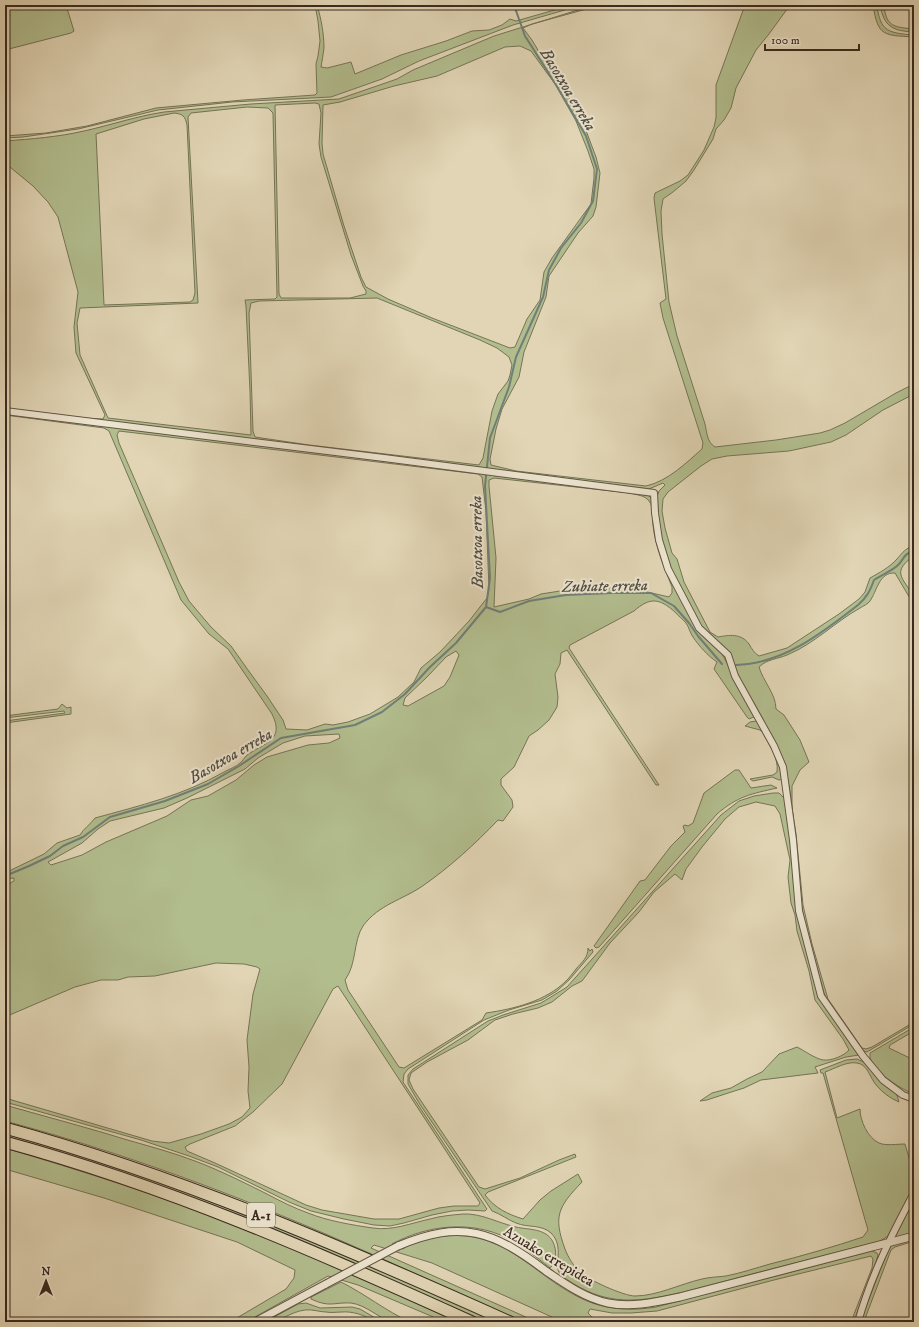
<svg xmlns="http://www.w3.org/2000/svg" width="919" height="1327" font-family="'IM FELL DW Pica',serif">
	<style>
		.green { fill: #b2bd8e; stroke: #767456; fill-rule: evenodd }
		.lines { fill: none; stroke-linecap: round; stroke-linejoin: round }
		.stream { stroke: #717f78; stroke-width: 2 }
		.minor-casing { stroke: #645544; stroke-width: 8 }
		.tertiary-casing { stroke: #645544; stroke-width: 9 }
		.motorway-casing { stroke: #3a2a1f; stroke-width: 13 }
		.minor { stroke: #ece4cf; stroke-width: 6 }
		.tertiary { stroke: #ece4cf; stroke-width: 7 }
		.motorway { stroke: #e1d5b5; stroke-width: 11 }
		.tertiary-bridge-casing { stroke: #645544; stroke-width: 9; stroke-linecap: butt }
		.tertiary-bridge { stroke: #ece4cf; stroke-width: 7 }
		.labels { text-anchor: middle; stroke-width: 4; stroke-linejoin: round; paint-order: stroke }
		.shield { fill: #ece4cf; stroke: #6f6254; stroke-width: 1 }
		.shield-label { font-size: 14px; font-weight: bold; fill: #3a2a1f }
		.street-label { font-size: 15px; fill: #3a2a1f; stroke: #ece4cf }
		.water-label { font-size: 16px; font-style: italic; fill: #514e44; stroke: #ece4cf }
	</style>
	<rect width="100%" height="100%" fill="#e1d5b5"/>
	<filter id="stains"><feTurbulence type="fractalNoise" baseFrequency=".005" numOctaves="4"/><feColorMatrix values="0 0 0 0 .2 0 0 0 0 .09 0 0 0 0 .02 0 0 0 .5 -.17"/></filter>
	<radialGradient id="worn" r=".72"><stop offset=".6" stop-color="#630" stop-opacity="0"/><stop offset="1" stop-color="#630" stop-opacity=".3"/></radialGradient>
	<g class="green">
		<polygon points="5,5 66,5 74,31 71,33 5,50"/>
		<path d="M 315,5 L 317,5 C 321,18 324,34 324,48 C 323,55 322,61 321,67 L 327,68 L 351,62 L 355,74 L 401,55 L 446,41 L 472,31 L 489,30 L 502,25 L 510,19 L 516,21 L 572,5 L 582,5 L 513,25 L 419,61 L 382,79 L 331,97 L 232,102 L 158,110 L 78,129 L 23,137 L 5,138 L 5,136 L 46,133 L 87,126 L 156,108 L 243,100 L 315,95 L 317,93 L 316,64 L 318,56 L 320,41 L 318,21 Z"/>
		<path d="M 594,5 L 601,5 L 532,24 L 523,28 L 532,40 L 551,72 L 579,112 L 596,157 L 600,173 L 596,207 L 593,216 L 578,233 L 549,276 L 546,297 L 524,352 L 519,377 L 502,409 L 496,429 L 490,459 L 491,465 L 516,471 L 646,486 C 668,481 686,463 702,449 L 703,443 L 663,318 L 660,303 L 666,299 L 654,198 L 655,193 L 680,181 L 688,175 L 704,150 L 714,127 L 716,118 L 716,85 L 745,5 L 790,5 L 769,34 L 756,50 L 736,88 L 731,108 L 724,120 L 716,129 L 713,139 L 694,170 L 686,181 L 673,192 L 663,199 L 661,211 L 662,234 L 669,302 L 677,336 L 705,424 C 707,433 707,442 715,447 L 776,440 L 820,433 L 830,430 L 845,423 L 896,393 L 914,384 L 914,394 L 883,410 L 846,435 L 831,442 L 789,451 L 727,456 L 712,459 L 701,466 L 668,492 L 663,499 L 662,511 L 665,528 L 672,553 L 677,559 L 684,582 L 710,632 L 718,637 C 729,635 741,633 749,644 C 752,649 754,653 759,656 L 787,648 L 839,614 L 859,599 L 865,592 L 870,578 C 879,573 890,567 897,559 C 904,551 904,550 914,545 L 914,556 C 884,576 914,582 914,605 L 895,573 C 879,572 877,591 870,601 C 868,604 863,606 860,608 C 835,622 814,644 787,655 C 778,659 767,659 759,667 C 763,681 776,694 776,709 L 784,715 L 800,740 L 809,762 L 800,770 L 792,786 L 792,808 L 796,834 L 803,905 L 812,944 L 828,999 L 862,1048 L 866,1049 L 872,1047 L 914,1022 L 914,1024 L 867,1052 L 863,1051 L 828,1002 L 824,993 C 816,963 806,933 801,903 C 793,855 797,804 782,757 L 740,679 L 731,658 L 701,629 L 673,573 L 663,547 L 659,523 L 657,497 L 659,491 L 665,485 L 663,483 L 649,489 L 5,409 L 5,408 L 82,418 L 103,419 L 105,415 L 76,353 L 74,327 L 78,292 L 58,217 L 48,202 L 33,186 L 5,163 L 5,141 C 31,139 58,137 84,131 C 111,125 137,116 164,112 L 251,104 L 339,99 L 397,79 L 413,70 L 494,36 ZM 520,46 L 531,51 L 555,84 L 576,121 L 588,151 L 594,169 L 594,178 L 591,204 L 552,258 L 544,272 L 540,300 L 527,319 L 515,347 L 510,348 L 432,318 L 388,299 L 366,287 L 361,277 L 344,226 L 323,154 L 322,143 L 323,105 L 340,102 L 394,86 L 437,76 L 505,47 ZM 315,103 L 319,104 L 321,113 L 319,144 L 321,157 L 351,255 L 363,286 L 366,291 L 366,294 L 350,298 L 281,298 L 279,294 L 275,105 ZM 247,107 L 268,108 L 273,113 L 277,297 L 275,299 L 245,300 L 246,306 L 250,391 L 251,435 L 108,418 L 80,355 L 77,323 L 80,308 L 198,303 L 188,117 L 191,113 ZM 174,113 C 183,114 185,116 187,125 L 195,293 L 193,300 L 190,302 L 104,305 L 96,134 L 144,119 ZM 377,298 L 480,340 L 497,348 L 509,357 L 512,365 L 510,375 L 508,381 L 498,394 L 492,411 L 483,458 L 479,465 L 309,445 L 255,437 L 253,431 L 249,313 L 251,303 L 259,301 Z"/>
		<path d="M 873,5 L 877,5 C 880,32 889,33 914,35 L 914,37 C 884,35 878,37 873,5 Z"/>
		<path d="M 880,5 L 884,5 C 886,27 894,27 914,29 L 914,32 C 893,31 884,27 880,5 Z"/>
		<path d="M 5,413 L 642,492 L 649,496 L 652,499 L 658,542 L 700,632 L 722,654 L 756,716 L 749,719 L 747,717 C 736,701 725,685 714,669 L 717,662 C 708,656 699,646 693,637 C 690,633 689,627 686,623 C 683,619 678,616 675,612 C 659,598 650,597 634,611 L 570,645 L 569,648 L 659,785 L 656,785 L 567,650 L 561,653 L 560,664 L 555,674 L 558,697 L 557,707 L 549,720 L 538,730 L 529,736 L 514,767 L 501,779 L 501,785 L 512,800 L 513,807 L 503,821 L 498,820 C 475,844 451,866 424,885 C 403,900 379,904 363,926 C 353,941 357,964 345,980 L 348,990 L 399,1067 L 404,1068 L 482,1020 L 486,1013 C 514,1009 546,1001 566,981 C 570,977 573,973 576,969 C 582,962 588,958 588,948 L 590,951 L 592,949 L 593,952 L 569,980 L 557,991 L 542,1000 L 509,1010 L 484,1020 L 408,1069 L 404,1074 L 403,1082 L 487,1209 L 485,1211 L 468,1210 L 452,1211 L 432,1215 L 404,1223 L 390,1226 L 374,1225 L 344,1219 L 311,1211 L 289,1202 L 218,1167 L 189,1156 L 141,1140 L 5,1102 L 5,1098 L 152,1141 L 169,1143 L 201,1134 L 229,1124 L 242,1117 L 250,1108 L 248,1091 L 249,1067 L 247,1040 L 253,994 L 260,969 L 257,967 L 244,964 L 216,963 L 155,976 L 128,977 L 118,980 L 101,980 L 75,987 L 5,1017 L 5,886 L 14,881 L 14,878 L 5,879 L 5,873 L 44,854 L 57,843 L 80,835 C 84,828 90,825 95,818 C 139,806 184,795 224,772 C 229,769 236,767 240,763 C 243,761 244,758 246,756 C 262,743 286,742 272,714 L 228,649 L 209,634 L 181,600 L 109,431 L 104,428 L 5,415 ZM 119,431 L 478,474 L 482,477 L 486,511 L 489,589 L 487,598 L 469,621 L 440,652 L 421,668 L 414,682 L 398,697 L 370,714 L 348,722 L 333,725 L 325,724 L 307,730 L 286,729 L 283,720 L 267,696 L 248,670 L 231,646 L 211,627 L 189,601 L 179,582 L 119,443 L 117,435 ZM 494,478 L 630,493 C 636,495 645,495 649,501 C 654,507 652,517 653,525 C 655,546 664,567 672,587 L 672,593 L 669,597 L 630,588 L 605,588 L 560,591 L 541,594 L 529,599 L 494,607 L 496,558 L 489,486 L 489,480 ZM 456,651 L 459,655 L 450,677 L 444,686 L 408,706 L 403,705 L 405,698 L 427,677 L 446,657 ZM 339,734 L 340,738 L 329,743 L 308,745 L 267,757 L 254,765 L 236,780 L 208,796 L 191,800 L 167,816 L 106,842 L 82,855 L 51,865 L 48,862 L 82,843 L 98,829 L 110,821 L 164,808 L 187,798 L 245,769 L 258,758 L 283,743 L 305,736 ZM 338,986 L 480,1203 L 478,1206 L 454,1206 L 439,1208 L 399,1219 L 374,1219 L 322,1210 L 306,1205 L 215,1163 L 187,1151 L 185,1147 L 190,1144 L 235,1126 L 253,1112 L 282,1084 L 333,989 Z"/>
		<polygon points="62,704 67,708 71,707 71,714 5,723 5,721 65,713 64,711 5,718 5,716 58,709"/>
		<path d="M 756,721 L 760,723 L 778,757 L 784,779 L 779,780 L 772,777 L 753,781 L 750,779 L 773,775 L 777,772 C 779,758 769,745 763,733 L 760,730 L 745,726 L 750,722 Z"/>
		<path d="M 735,770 L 739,770 L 751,788 L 771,785 L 777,788 C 751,794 738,796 717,814 L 615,929 L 599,947 L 596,948 L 594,946 L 640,881 L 645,880 L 671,846 L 685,832 L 683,826 L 685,825 L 688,826 L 693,823 L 704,793 Z"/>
		<path d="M 773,793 L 779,793 L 786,800 L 798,910 L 819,993 L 859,1055 L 846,1057 L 815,1067 L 818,1073 L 761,1080 L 744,1088 L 722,1095 L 707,1100 L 700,1101 L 712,1093 L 731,1088 L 747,1079 L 762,1072 L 779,1054 L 797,1047 C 805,1051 814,1058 823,1060 C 831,1061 844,1056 849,1050 L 843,1039 L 815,1000 L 809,971 L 797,931 L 795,915 L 791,903 L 788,877 L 790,860 L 780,814 L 775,806 L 756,802 L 739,807 L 725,819 L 702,847 L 686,869 L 682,880 L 675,874 L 654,892 L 639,912 L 610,943 L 582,981 L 572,986 L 552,1002 L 538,1008 L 513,1014 L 495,1020 L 468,1040 L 427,1062 L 411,1073 L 409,1080 L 413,1089 L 479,1187 L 485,1189 L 520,1178 L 559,1160 L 575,1154 L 576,1157 L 488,1192 L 485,1195 C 495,1208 507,1214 523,1219 L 540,1200 L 551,1191 L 578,1174 L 582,1182 C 558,1207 553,1216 565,1249 C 568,1257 574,1267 580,1272 C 588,1280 624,1296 635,1296 C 657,1296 680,1284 702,1279 C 710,1277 718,1277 726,1276 C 741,1273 756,1268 770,1264 C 802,1256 833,1247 863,1237 L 868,1230 L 823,1073 L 821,1073 L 820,1070 L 846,1060 L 857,1059 L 866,1063 L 896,1092 L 899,1102 C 890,1098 883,1093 877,1086 C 870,1079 868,1064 857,1063 C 847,1061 834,1069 825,1072 L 837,1118 L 860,1109 C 860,1121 868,1138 879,1143 C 885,1146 898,1144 905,1144 L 914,1175 L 914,1192 L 888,1236 L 880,1241 L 675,1294 C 638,1302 608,1305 574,1284 C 570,1281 563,1278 560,1274 C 553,1265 565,1247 551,1233 C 541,1224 528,1228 516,1223 C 508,1220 501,1214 492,1211 L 419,1103 L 408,1084 L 408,1075 L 413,1069 L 488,1021 L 503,1015 L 541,1003 L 567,987 L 721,815 L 739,801 L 754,796 Z"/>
		<path d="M 914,1027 L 914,1031 L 890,1045 L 889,1048 L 914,1060 L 914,1080 L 909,1092 C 895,1085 876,1073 870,1058 L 870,1053 Z"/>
		<path d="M 5,1105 C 47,1117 89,1128 131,1141 C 152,1147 174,1153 195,1161 C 219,1170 243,1182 267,1194 C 280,1201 294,1208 308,1213 C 328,1221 352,1225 373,1228 C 393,1231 411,1223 430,1219 C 440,1216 452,1215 463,1214 C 481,1213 498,1223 516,1227 C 529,1230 546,1228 553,1242 C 557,1250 557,1262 550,1268 C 536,1257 523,1246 507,1238 C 471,1220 427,1225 392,1244 L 403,1249 C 412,1241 426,1239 437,1237 C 506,1226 532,1277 587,1301 C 609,1310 633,1311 656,1307 L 872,1251 L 877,1253 L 878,1255 C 872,1278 861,1299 854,1322 L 851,1322 L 872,1268 L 873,1259 L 871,1256 L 774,1280 L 657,1311 L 631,1313 L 612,1313 L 590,1309 L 588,1313 L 592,1317 L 605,1322 L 563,1322 L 432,1263 L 374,1245 L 371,1248 L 537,1322 L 524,1322 C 464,1296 404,1268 344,1242 C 234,1194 121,1152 5,1121 Z"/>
		<polygon points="5,1132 142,1175 322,1244 500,1322 483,1322 374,1273 5,1138"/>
		<path d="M 5,1148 C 85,1172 165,1197 242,1228 C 315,1257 387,1290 458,1322 L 445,1322 L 358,1285 L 328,1276 L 246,1322 L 230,1322 L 286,1289 L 294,1278 L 295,1270 L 237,1242 L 104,1198 L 5,1169 Z"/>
		<polygon points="914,1199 914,1233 897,1238 895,1237"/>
		<polygon points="914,1239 914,1241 895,1247 891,1250 866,1316 864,1322 862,1322 864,1312 889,1247 892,1245"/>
		<path d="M 341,1282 C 365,1294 386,1311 410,1322 C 405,1322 397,1323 391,1322 C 379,1318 366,1305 351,1303 C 334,1302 330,1308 311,1299 L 311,1297 Z"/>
		<path d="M 306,1303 L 320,1308 L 352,1307 L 360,1309 L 382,1322 L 373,1322 C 367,1315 351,1311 342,1312 C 337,1312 331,1313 326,1312 C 320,1312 312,1309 305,1310 C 289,1312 282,1322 265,1322 L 298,1304 Z"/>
	</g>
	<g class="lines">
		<g class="stream">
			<polyline points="486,607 500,612 529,601 566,595 611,593 651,593 674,606 689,623 698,636 722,664"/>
			<path d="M 736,665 C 783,664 822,633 858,605 C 867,597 870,591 874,580 C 881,575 892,571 898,565 C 905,558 903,554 914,551"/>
			<polyline points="5,876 29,866 50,856 63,846 83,837 110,817 165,801 208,784 239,766 281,738 355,725 382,712 405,694 430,667 456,643 486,607 490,578 485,486 490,438 509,387 516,357 543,297 549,270 561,248 581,223 593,201 597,169 586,136 558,88 525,36 514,5"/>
		</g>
		<defs>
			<g id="minor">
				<path d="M 5,411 C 221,438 438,464 654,493 L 655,513 L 659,540 L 668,569 L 699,628 L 728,655 L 735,676 L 774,746 L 783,767 L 793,840 L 799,911 L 821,996 L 863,1056 L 883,1080 L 903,1095 L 914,1099"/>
				<path d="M 858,1322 C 871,1276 891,1236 914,1193"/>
			</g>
			<g id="tertiary">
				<path d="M 398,1246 C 462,1219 493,1231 546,1271 C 565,1284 585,1298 608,1303 C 632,1308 656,1302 680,1297 L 914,1236"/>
				<polyline points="255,1322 326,1284"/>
			</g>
			<g id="motorway">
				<path d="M 5,1128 C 180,1176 345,1248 510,1322"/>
				<path d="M 5,1142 C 167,1186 320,1253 472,1322"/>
			</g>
		</defs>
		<use href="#minor" class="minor-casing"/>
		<use href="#tertiary" class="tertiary-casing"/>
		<use href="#motorway" class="motorway-casing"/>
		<use href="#minor" class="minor"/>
		<use href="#tertiary" class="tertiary"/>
		<use href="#motorway" class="motorway"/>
		<defs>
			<polyline id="tertiary-bridge" points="326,1284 398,1246"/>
		</defs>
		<use href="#tertiary-bridge" class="tertiary-bridge-casing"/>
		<use href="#tertiary-bridge" class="tertiary-bridge"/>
	</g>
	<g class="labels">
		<rect class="shield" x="247" y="1203" width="28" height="24" rx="3"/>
		<g class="shield-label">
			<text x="261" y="1220">A-1</text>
		</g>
		<g class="street-label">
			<text transform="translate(549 1256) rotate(31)" y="5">Azuako errepidea</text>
		</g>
		<g class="water-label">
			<text transform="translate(569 89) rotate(59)" y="6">Basotxoa erreka</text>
			<text transform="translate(476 542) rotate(-91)" y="6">Basotxoa erreka</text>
			<text transform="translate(605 585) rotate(-1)" y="6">Zubiate erreka</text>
			<text transform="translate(230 755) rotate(-30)" y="6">Basotxoa erreka</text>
		</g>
	</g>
	<rect width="919" height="1327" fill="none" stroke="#e1d5b5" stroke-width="20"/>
	<rect x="6" y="6" width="907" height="1315" fill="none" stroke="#3a2a1f" stroke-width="2"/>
	<rect x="10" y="10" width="899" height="1307" fill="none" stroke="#3a2a1f"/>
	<g transform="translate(46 1281)" stroke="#ece4cf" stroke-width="3" paint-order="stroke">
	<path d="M0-3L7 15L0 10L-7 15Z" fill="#3a2a1f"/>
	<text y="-6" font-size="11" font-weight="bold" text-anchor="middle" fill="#3a2a1f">N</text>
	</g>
	<path d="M765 44v6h94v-6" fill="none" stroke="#3a2a1f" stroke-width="2"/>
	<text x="771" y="44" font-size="12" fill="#3a2a1f" stroke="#ece4cf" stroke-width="3" paint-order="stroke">100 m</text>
	<rect width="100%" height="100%" filter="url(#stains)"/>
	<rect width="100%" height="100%" fill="url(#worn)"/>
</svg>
